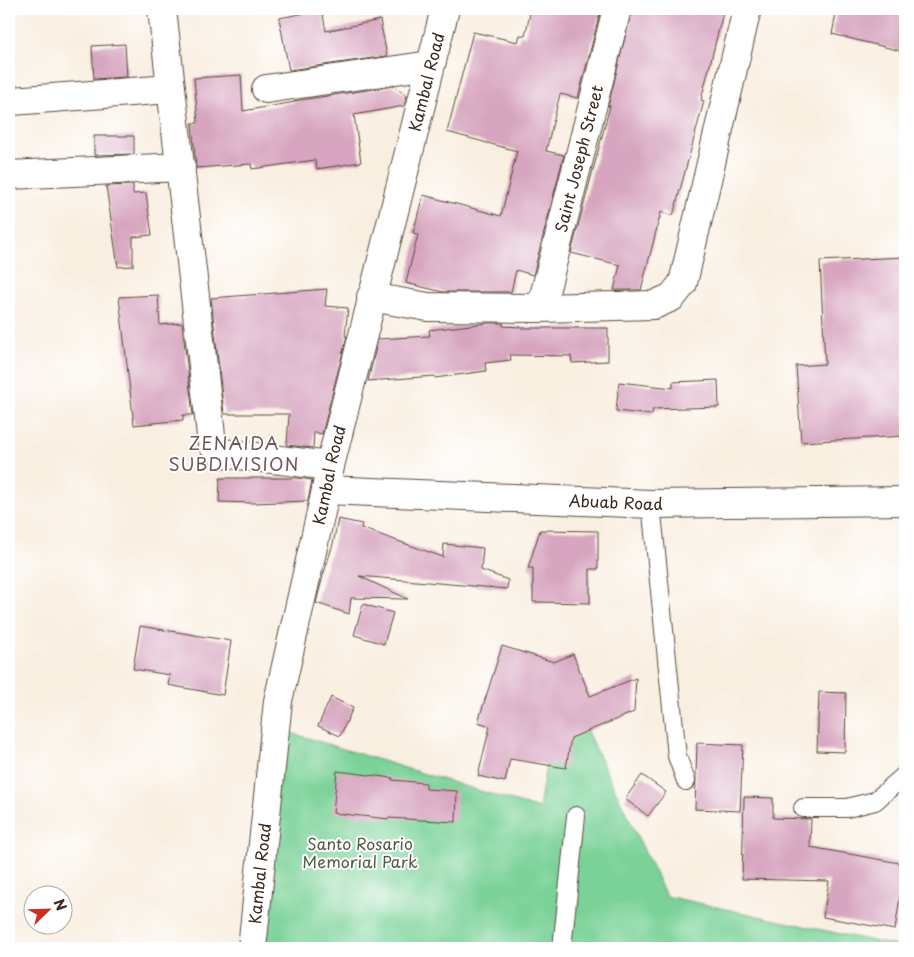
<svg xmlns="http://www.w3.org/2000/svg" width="914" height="957" font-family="'Playpen Sans',sans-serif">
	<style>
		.green { fill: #7ad298; stroke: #5a7e5b }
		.building { fill: #d7a5bf }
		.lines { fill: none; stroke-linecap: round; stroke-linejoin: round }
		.lane-casing { stroke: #58483b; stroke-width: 20 }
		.street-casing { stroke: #58483b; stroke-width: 30 }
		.secondary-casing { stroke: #58483b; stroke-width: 30 }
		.lane { stroke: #fff; stroke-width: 18 }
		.street { stroke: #fff; stroke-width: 28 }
		.secondary { stroke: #fff; stroke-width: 28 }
		.labels { text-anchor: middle; stroke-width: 4; stroke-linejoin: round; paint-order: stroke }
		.street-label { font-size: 16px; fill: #3b2a1e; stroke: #fff }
		.park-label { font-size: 16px; fill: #4e5c43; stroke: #fff }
		.neighbourhood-label { font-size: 18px; letter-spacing: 1px; fill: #725556; stroke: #fff }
	</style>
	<rect width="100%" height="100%" fill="#fff"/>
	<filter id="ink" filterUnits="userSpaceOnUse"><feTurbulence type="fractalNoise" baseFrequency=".02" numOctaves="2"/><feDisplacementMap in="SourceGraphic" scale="10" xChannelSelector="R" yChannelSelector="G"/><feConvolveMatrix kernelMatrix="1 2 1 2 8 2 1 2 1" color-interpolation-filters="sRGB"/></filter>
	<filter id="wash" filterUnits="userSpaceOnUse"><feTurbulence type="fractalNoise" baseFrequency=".0096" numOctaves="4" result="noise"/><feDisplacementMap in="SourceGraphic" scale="20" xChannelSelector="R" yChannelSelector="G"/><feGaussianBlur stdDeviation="1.12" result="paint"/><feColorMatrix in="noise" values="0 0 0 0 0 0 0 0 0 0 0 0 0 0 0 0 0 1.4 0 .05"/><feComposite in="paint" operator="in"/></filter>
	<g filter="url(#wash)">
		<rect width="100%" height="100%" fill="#f9efe1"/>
		<polygon class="green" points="554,712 582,721 666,896 905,948 256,948 275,728 539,809"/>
		<g id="blocks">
			<g class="building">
				<polygon points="531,9 601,9 578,98 560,94 546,151 564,155 533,275 516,270 511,292 443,292 406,283 418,234 413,233 423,195 501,216 517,151 447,132 473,32 518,42 520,35 525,36"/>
				<polygon points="632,9 724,9 701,100 704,101 696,131 673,216 661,212 641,290 614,290 620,265 571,253 610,106 608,106"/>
				<polygon points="837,9 905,9 905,52 832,34"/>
				<polygon points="322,10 326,31 380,20 387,56 289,70 279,18"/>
				<polygon points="125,44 127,77 94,79 92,46"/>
				<polygon points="241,75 243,111 295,102 294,101 394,86 407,96 404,106 354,115 361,162 317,169 315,160 252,169 251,164 196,168 192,123 198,123 194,78"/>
				<polygon points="94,136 134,136 134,154 94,155"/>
				<polygon points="133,185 133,194 146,193 152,235 133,237 133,266 118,267 106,186"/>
				<polygon points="905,257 905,436 801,442 796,366 825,364 820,261"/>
				<polygon points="327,289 325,306 348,308 345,336 347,336 322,434 314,432 313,448 287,445 289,414 224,414 211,298"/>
				<polygon points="158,295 160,325 182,323 193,415 183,415 183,420 134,425 119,297"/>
				<polygon points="488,323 503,323 503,326 521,327 521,328 608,328 608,361 572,363 571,356 510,355 511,360 485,363 486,371 435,378 435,376 368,381 378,339 430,336 429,330"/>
				<polygon points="718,380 719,407 653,409 652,415 616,411 619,382 673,388 673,382"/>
				<polygon points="220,478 297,478 312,480 308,501 254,503 219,502"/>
				<polygon points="338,519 362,524 361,528 443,557 444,544 483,548 481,570 508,580 507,589 359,576 408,599 351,598 349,614 316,603 323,576 333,544"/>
				<polygon points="540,530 598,531 598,569 590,569 590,603 533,602 533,568 528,568"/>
				<polygon points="363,604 393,613 384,644 354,635"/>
				<polygon points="140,626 231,641 223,695 168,685 170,675 133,669"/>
				<polygon points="502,646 554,662 573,654 590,696 636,678 634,712 571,738 566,768 510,759 505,782 478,776 490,726 478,722"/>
				<polygon points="819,692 846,693 845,752 817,751"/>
				<polygon points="331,697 353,708 340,736 318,726"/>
				<polygon points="697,743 743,745 740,811 695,809"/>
				<polygon points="337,771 393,778 392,780 426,783 426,789 457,791 456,822 389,818 389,819 333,813"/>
				<polygon points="642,775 666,792 648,816 625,799"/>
				<polygon points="744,797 773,798 773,818 811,819 810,847 905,864 895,930 823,917 829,881 742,879"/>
			</g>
		</g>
	</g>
	<g filter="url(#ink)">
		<use href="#blocks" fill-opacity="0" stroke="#58483b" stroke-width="1"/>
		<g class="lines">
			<defs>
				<g id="lane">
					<polyline points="651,504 677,756 686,781"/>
					<polyline points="803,808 847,808 875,801 905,775"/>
					<polyline points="562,948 576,816"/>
				</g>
				<g id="street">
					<polyline points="162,9 212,444 222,453 330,466"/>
					<polyline points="266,89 430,65"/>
					<polyline points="12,101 170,89"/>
					<polyline points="9,175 181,167"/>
					<polyline points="371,297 428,307 541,308 654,305 672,297 683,283 747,9"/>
					<path id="s1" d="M 541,308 L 617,9"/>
				</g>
				<g id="secondary">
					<path id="s2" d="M 326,490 L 651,504 L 905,501"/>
					<path id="s3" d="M 252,948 L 278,701 L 326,490 L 330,466 L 445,9"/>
				</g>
			</defs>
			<use href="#lane" class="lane-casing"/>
			<use href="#street" class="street-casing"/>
			<use href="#secondary" class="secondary-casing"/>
			<use href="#lane" class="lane"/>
			<use href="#street" class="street"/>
			<use href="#secondary" class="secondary"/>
		</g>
	</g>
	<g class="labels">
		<g class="street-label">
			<text dy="6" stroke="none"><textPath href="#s3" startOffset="885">Kambal Road</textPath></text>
			<text dy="6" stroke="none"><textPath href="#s1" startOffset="154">Saint Joseph Street</textPath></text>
			<text dy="6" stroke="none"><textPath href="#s3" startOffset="480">Kambal Road</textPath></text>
			<text dy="6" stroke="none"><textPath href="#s2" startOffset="290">Abuab Road</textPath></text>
			<text dy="6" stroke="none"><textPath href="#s3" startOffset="75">Kambal Road</textPath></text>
		</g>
		<g class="park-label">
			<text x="360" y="850">Santo Rosario<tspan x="360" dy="18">Memorial Park</tspan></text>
		</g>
		<g class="neighbourhood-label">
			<text x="234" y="450">ZENAIDA<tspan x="234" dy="21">SUBDIVISION</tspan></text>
		</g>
	</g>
	<rect width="914" height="957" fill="none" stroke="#fff" stroke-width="30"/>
	<g transform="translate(48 910) rotate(67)"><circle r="24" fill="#ffffff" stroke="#b1aaa5"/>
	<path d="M0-4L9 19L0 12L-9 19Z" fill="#c8321e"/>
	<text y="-8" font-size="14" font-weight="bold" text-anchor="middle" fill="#3b2a1e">N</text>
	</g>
</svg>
